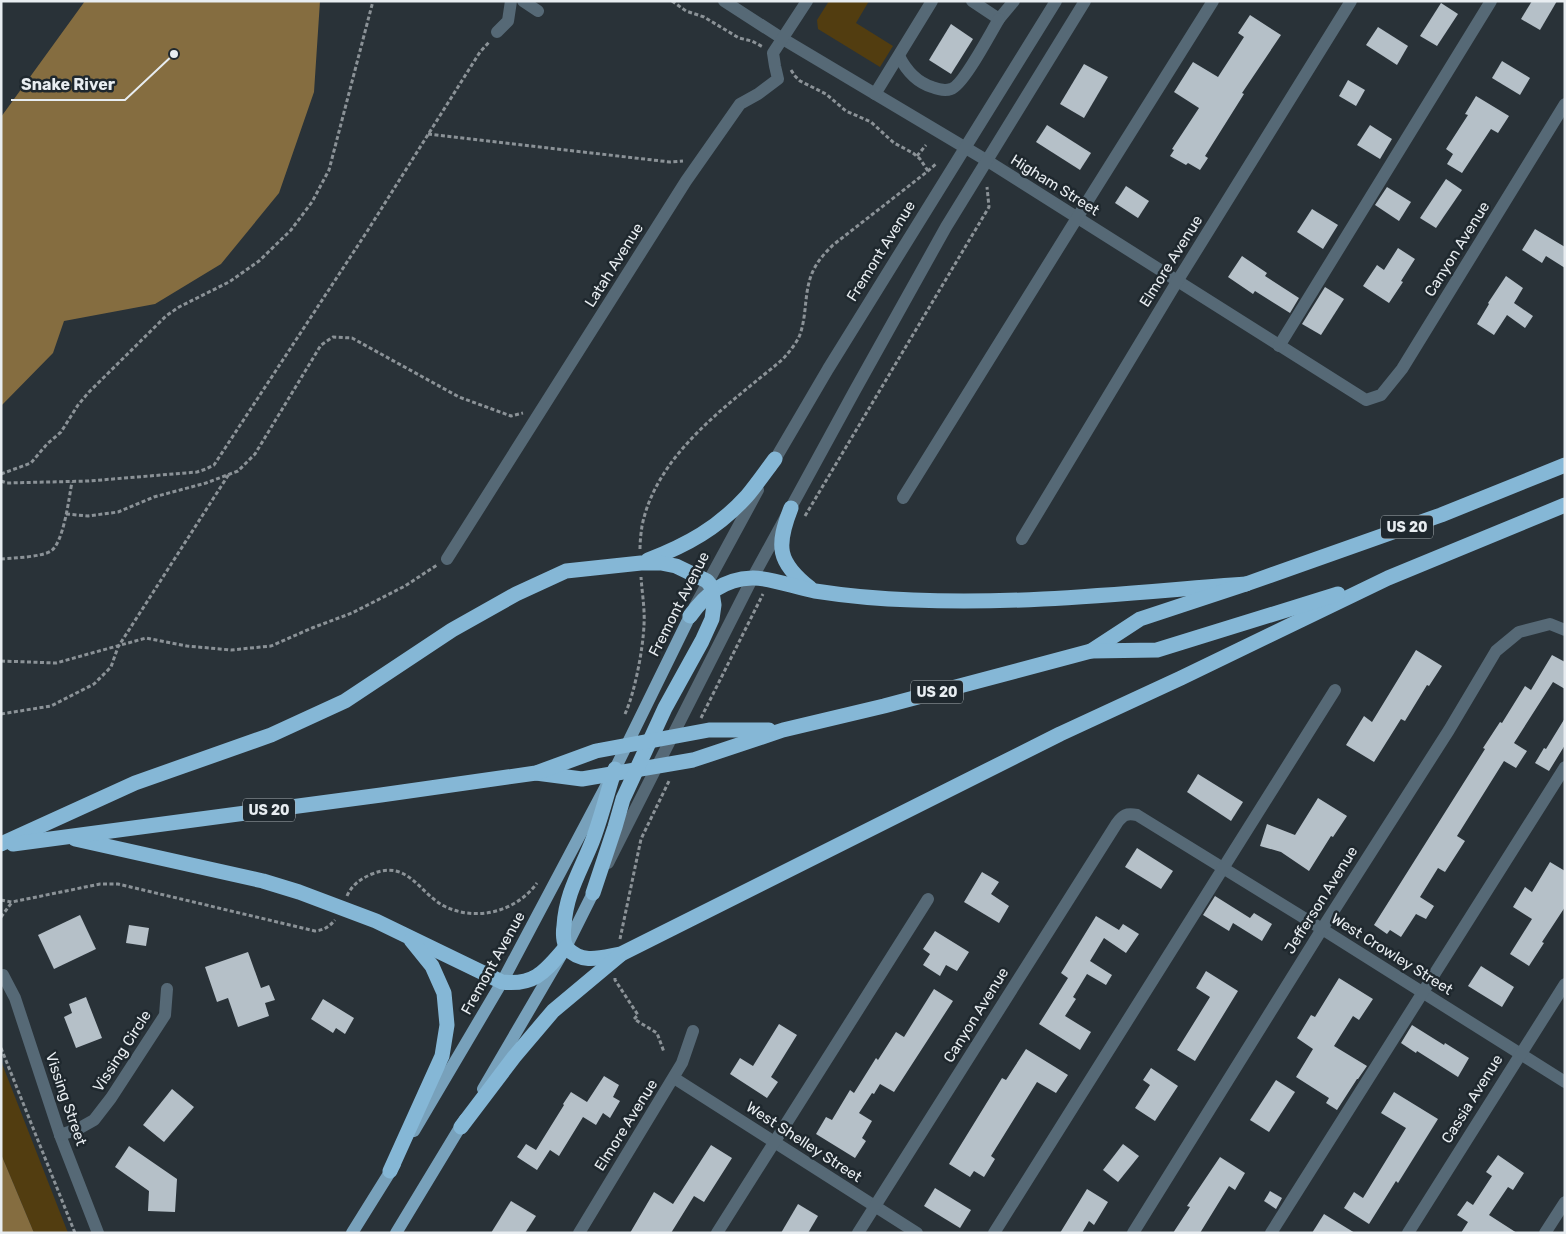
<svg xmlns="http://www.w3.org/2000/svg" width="1566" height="1234" font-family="Rubik,sans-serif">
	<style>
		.green { fill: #523d10 }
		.water { fill: #856d40 }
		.building { fill: #b5c0c8 }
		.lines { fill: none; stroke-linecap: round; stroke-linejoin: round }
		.path { stroke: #8b9297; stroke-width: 3; stroke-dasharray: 4 2.5; stroke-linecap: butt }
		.minor { stroke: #566976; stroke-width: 12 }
		.major { stroke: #78a1bb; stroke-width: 12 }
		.highway { stroke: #85b7d6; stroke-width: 15 }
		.labels { text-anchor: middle; stroke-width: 5; stroke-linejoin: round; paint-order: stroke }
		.shield { fill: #1f282e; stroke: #acb2b6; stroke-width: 1 }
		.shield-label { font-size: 14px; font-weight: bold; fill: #e8edf1 }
		.street-label { font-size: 15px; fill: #e8edf1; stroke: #1f282e }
		.leader { fill: none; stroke: #e8edf1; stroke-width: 2 }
		.callout-dot { fill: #e8edf1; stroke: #1f282e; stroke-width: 2 }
		.callout-label { font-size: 16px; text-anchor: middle; font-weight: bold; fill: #e8edf1; stroke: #1f282e; stroke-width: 5; stroke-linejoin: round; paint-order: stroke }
	</style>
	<rect width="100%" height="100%" fill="#293238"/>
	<g class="green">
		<polygon points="829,1 869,1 856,23 893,46 880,67 818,29 817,20"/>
		<polygon points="1,1061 68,1233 34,1233 1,1154"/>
	</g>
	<g class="water">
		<polygon points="85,1 320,1 314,92 279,193 221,264 155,304 64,321 53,353 1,406 1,117"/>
		<polygon points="1,1154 34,1233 1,1233"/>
	</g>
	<g class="building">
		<polygon points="1532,1 1557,1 1540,30 1521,19"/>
		<polygon points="1441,3 1458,14 1437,46 1420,36"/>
		<polygon points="1250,15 1281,35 1242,93 1244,94 1205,156 1208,158 1200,170 1188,163 1186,165 1170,156 1174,150 1172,149 1199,108 1174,92 1193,62 1218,77 1244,37 1238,33"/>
		<polygon points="951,24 973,39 951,74 929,60"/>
		<polygon points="1378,27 1408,46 1397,65 1366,45"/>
		<polygon points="1502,61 1530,78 1520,95 1492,78"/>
		<polygon points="1084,64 1108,77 1084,118 1060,104"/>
		<polygon points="1348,80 1365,90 1356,106 1339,96"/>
		<polygon points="1476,96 1509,116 1498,133 1491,129 1462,173 1447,164 1453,154 1446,149 1468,115 1465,114"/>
		<polygon points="1047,125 1091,153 1080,170 1036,142"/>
		<polygon points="1370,125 1392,139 1380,159 1357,145"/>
		<polygon points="1446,179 1462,190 1436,228 1420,218"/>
		<polygon points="1126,186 1149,201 1138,218 1115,203"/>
		<polygon points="1387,187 1411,202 1399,221 1375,205"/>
		<polygon points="1312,209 1338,225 1323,249 1297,232"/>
		<polygon points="1535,229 1565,247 1565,268 1546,256 1542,263 1522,250"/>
		<polygon points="1398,248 1415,259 1401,281 1403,282 1389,303 1363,286 1377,265 1384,270"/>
		<polygon points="1242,256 1267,273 1265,276 1299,298 1290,313 1255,291 1253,294 1228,277"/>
		<polygon points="1506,276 1523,288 1514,303 1533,316 1525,328 1507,315 1494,335 1477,324 1489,304 1488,303"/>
		<polygon points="1325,287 1344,299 1321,335 1302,324"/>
		<polygon points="1416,650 1442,666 1429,686 1427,685 1405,721 1401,719 1374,762 1346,745 1364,716 1372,722"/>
		<polygon points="1552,655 1565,662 1565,689 1553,682 1514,743 1527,751 1516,768 1504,761 1457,836 1465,841 1445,872 1438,868 1420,897 1434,906 1426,919 1416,914 1401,937 1390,930 1387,934 1374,925 1485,749 1483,748 1500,722 1502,723 1525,686 1531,690"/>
		<polygon points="1565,718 1565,745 1549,771 1535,763 1544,748 1546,749"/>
		<polygon points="1198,774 1243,802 1231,821 1187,792"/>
		<polygon points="1318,798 1347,816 1333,837 1331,836 1309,871 1281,852 1260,846 1267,824 1295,835"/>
		<polygon points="1137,848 1173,871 1161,889 1125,867"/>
		<polygon points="1550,862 1565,871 1565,907 1542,942 1544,943 1529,966 1510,954 1532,919 1513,907 1525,887 1532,892"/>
		<polygon points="982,872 999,882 991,894 1009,906 999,923 964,902"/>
		<polygon points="1215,896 1250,918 1254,913 1272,924 1262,941 1233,923 1229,931 1203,915"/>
		<polygon points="80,915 96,949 54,969 38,935"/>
		<polygon points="1096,916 1119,930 1123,924 1139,934 1126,953 1104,938 1090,961 1112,975 1106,985 1087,974 1073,997 1076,999 1065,1016 1091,1032 1080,1050 1039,1024 1068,978 1061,973"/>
		<polygon points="129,925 149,928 146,946 126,943"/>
		<polygon points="935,931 969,952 957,971 946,965 940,976 923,965 930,954 923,949"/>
		<polygon points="248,952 261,988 269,985 275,1000 265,1003 269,1016 238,1027 228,998 217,1002 205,967"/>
		<polygon points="1481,966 1514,987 1502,1007 1468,986"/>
		<polygon points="1206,971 1238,991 1195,1061 1177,1050 1210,997 1196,988"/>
		<polygon points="1339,978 1373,999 1359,1020 1353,1016 1334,1046 1367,1066 1358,1079 1357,1079 1337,1110 1326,1103 1329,1098 1296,1077 1313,1049 1297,1038 1311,1015 1315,1017"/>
		<polygon points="934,989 953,1001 894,1092 880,1084 874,1094 872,1093 859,1113 872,1121 862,1138 866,1141 855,1158 816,1134 826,1117 832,1120 850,1090 854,1093 876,1058 878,1060 896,1032 904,1037"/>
		<polygon points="86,997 102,1038 76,1048 64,1017 72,1013 69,1004"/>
		<polygon points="323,999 354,1018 345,1034 336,1028 333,1033 311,1019"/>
		<polygon points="779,1024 797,1035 771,1077 778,1082 767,1098 730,1074 740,1058 753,1066"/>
		<polygon points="1412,1025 1444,1045 1445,1043 1469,1058 1458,1077 1417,1051 1416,1053 1401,1043"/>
		<polygon points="1026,1049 1068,1075 1056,1093 1037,1082 991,1156 995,1159 984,1177 974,1171 970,1177 949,1164 1002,1078 1006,1080"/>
		<polygon points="1151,1068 1178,1086 1155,1121 1135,1108 1150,1085 1143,1080"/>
		<polygon points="604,1076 619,1085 613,1097 620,1101 610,1118 603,1113 596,1125 583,1117 559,1156 550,1150 537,1170 517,1157 526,1144 536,1150 564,1105 563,1104 571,1092 587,1102"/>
		<polygon points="1276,1080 1295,1092 1269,1132 1250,1120"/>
		<polygon points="172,1089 194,1107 164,1142 143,1125"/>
		<polygon points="1394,1092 1438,1119 1398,1183 1396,1181 1369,1224 1344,1208 1354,1192 1363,1198 1406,1128 1381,1113"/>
		<polygon points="1123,1144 1139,1156 1118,1182 1103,1170"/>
		<polygon points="711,1145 732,1158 704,1202 694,1196 671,1233 630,1233 654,1192 673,1204"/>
		<polygon points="129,1146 177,1179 175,1212 148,1211 149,1191 115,1167"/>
		<polygon points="1498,1155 1524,1173 1513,1190 1508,1187 1489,1215 1517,1233 1461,1233 1468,1222 1457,1215 1467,1201 1473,1205 1492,1176 1486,1172"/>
		<polygon points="1220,1157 1245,1173 1235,1190 1229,1186 1200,1233 1173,1233 1190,1207 1187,1206"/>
		<polygon points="935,1188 971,1210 960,1228 924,1206"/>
		<polygon points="1087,1189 1108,1202 1094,1225 1089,1221 1082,1233 1060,1233"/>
		<polygon points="1270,1191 1282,1198 1276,1209 1264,1201"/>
		<polygon points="511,1201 536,1216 525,1233 491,1233"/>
		<polygon points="798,1204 818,1216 808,1233 781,1233"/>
		<polygon points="1324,1214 1355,1233 1312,1233"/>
	</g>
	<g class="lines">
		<g class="path">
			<polyline points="672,1 686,11 704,17 739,38 752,41 763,47"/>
			<polyline points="791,70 795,76 800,81 826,94 846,111 871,122 894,143 913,153 920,159 928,171"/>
			<polyline points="428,134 670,162 683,161"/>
			<polyline points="917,156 926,145"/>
			<polyline points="1,474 31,463 47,444 61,432 78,405 88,393 166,316 179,307 229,282 259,261 291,230 312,202 329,170 373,1"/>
			<polyline points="1,481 7,483 89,481 197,472 206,469 214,465 368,230 480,52 490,41"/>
			<polyline points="66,514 88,516 118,512 154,497 206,483 238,471 255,454 321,345 333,337 352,338 459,397 511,416 523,413"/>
			<polyline points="805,516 989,207 987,187"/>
			<path d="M 640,549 C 640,541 641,533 642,526 C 657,452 730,404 783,359 C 789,352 795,345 799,337 C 808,315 803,290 814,269 C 819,259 826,252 833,245 L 928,171 L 937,163"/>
			<path d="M 1,559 C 13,558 42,557 51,551 C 64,542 69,497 72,482"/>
			<polyline points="1,661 56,663 146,638 187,646 231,650 271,646 312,628 352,613 405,586 437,565"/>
			<polyline points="1,714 51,706 94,684 111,667 118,647 229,474"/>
			<path d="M 625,714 C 635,692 643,649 644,625 C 645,609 642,593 641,577"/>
			<polyline points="701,718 763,594"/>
			<path d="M 347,896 C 352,885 360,879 372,874 C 408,859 419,893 444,906 C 476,922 516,912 537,883"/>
			<path d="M 1,900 L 12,902 L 100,884 L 118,884 L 315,931 C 324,930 329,927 335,920"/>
			<polyline points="1,917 12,902"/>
			<polyline points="620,939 641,839 670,779"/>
			<polyline points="615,978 615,980 638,1015 634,1019 657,1033 664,1052"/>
			<polyline points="1,1048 75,1233"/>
		</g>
		<g class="minor">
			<polyline points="523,1 538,11"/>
			<polyline points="724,1 783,39 986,160 1366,400 1381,395 1402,369 1565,104"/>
			<polyline points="972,1 999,19 1014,1"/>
			<polyline points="497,32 508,21 511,1"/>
			<path d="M 899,56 C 906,70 916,82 932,87 C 937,89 945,91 951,89 C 963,86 991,32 999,19"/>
			<polyline points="875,94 932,1"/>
			<polyline points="1279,346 1491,1"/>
			<polyline points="770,468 828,369 1056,1"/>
			<polyline points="903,498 1077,218 1213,1"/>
			<polyline points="1022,539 1178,280 1351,1"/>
			<polyline points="447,559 686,181 740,104 758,94 778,79 775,66 773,53 807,1"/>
			<polyline points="695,606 758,490"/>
			<polyline points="608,863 753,577 854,392 946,227 1085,1"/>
			<polyline points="3,975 15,998 60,1135 98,1233"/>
			<polyline points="674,1078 917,1233"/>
			<polyline points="60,1135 78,1129 94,1120 111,1098 165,1015 167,989"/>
			<polyline points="579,1233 682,1063 693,1031"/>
			<polyline points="717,1233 928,899"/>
			<path d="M 858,1233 L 1117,823 C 1123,815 1126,813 1137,815 L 1322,929 L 1565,1082"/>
			<polyline points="994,1233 1335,690"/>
			<polyline points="1133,1233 1322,929 1449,730 1496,651 1519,632 1550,624 1565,630"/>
			<polyline points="1271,1233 1565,767"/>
			<polyline points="1408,1233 1565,984"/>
			<polyline points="1545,1233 1565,1202"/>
		</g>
		<g class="major">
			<polyline points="483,1089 566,947 593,893"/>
			<polyline points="414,1131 502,982 615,769 690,616"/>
			<polyline points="352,1233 395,1164"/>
			<polyline points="396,1233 465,1119"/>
		</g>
		<g class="highway">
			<path d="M 791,508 C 776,546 777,562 810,588"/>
			<path d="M 648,560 C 687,545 718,528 747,496 C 757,484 766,471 775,459"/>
			<path d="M 690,616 C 706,594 723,579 752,578 C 768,577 797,588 815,591 C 847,596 880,599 913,600 C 1024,605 1135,592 1246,584"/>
			<polyline points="1091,651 1140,619 1246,584 1441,515 1565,465"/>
			<path d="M 615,769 C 607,793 601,819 592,842 C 580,872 566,893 564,926 C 563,932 563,943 567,948 C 582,965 603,957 621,954 L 1060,734 L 1181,678 L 1388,578 L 1565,505"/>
			<polyline points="536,773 582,779 693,760 783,730 884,706 1091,651 1157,650 1338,594"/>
			<path d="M 75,839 L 263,881 L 299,892 L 376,921 L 502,982 C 536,986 546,970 566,947"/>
			<polyline points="1,844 135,783 271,735 345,701 452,630 516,594 566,571 641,563 661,563 676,566 707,581 711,586 714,605 712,619 702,641 665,708 623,799 615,827 593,893"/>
			<polyline points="13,844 381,795 536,773 596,751 709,730 769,730"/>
			<polyline points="461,1127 514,1057 553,1011 620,955"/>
			<polyline points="390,1171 442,1056 447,1025 444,993 432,966 411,940"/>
		</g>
	</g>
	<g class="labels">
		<g class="shield">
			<rect x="1381" y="515.5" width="52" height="23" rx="4"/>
			<rect x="911" y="680.5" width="52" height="23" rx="4"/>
			<rect x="243" y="798.5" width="52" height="23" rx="4"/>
		</g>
		<g class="shield-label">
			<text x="1407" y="532">US 20</text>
			<text x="937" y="697">US 20</text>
			<text x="269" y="815">US 20</text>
		</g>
		<g class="street-label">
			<text transform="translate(1055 185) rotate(32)" y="5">Higham Street</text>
			<text transform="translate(1457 249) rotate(-58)" y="5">Canyon Avenue</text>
			<text transform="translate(881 251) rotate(-58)" y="5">Fremont Avenue</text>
			<text transform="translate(1171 261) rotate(-58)" y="5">Elmore Avenue</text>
			<text transform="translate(614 265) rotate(-58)" y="5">Latah Avenue</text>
			<text transform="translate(679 604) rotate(-63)" y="5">Fremont Avenue</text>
			<text transform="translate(1321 900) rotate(-58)" y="5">Jefferson Avenue</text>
			<text transform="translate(1392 954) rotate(32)" y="5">West Crowley Street</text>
			<text transform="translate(493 963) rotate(-61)" y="5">Fremont Avenue</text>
			<text transform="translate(976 1015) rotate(-58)" y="5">Canyon Avenue</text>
			<text transform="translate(122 1051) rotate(-57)" y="5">Vissing Circle</text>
			<text transform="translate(66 1099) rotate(71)" y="5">Vissing Street</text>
			<text transform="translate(1472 1099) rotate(-58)" y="5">Cassia Avenue</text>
			<text transform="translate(626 1125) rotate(-58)" y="5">Elmore Avenue</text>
			<text transform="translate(804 1142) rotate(33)" y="5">West Shelley Street</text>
		</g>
	</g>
	<path class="leader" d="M174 54L125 100H11"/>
	<circle class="callout-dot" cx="174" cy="54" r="5"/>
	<g class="callout-label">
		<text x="68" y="90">Snake River</text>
	</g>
	<rect width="1566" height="1234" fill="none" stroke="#e8edf1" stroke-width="5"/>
</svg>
